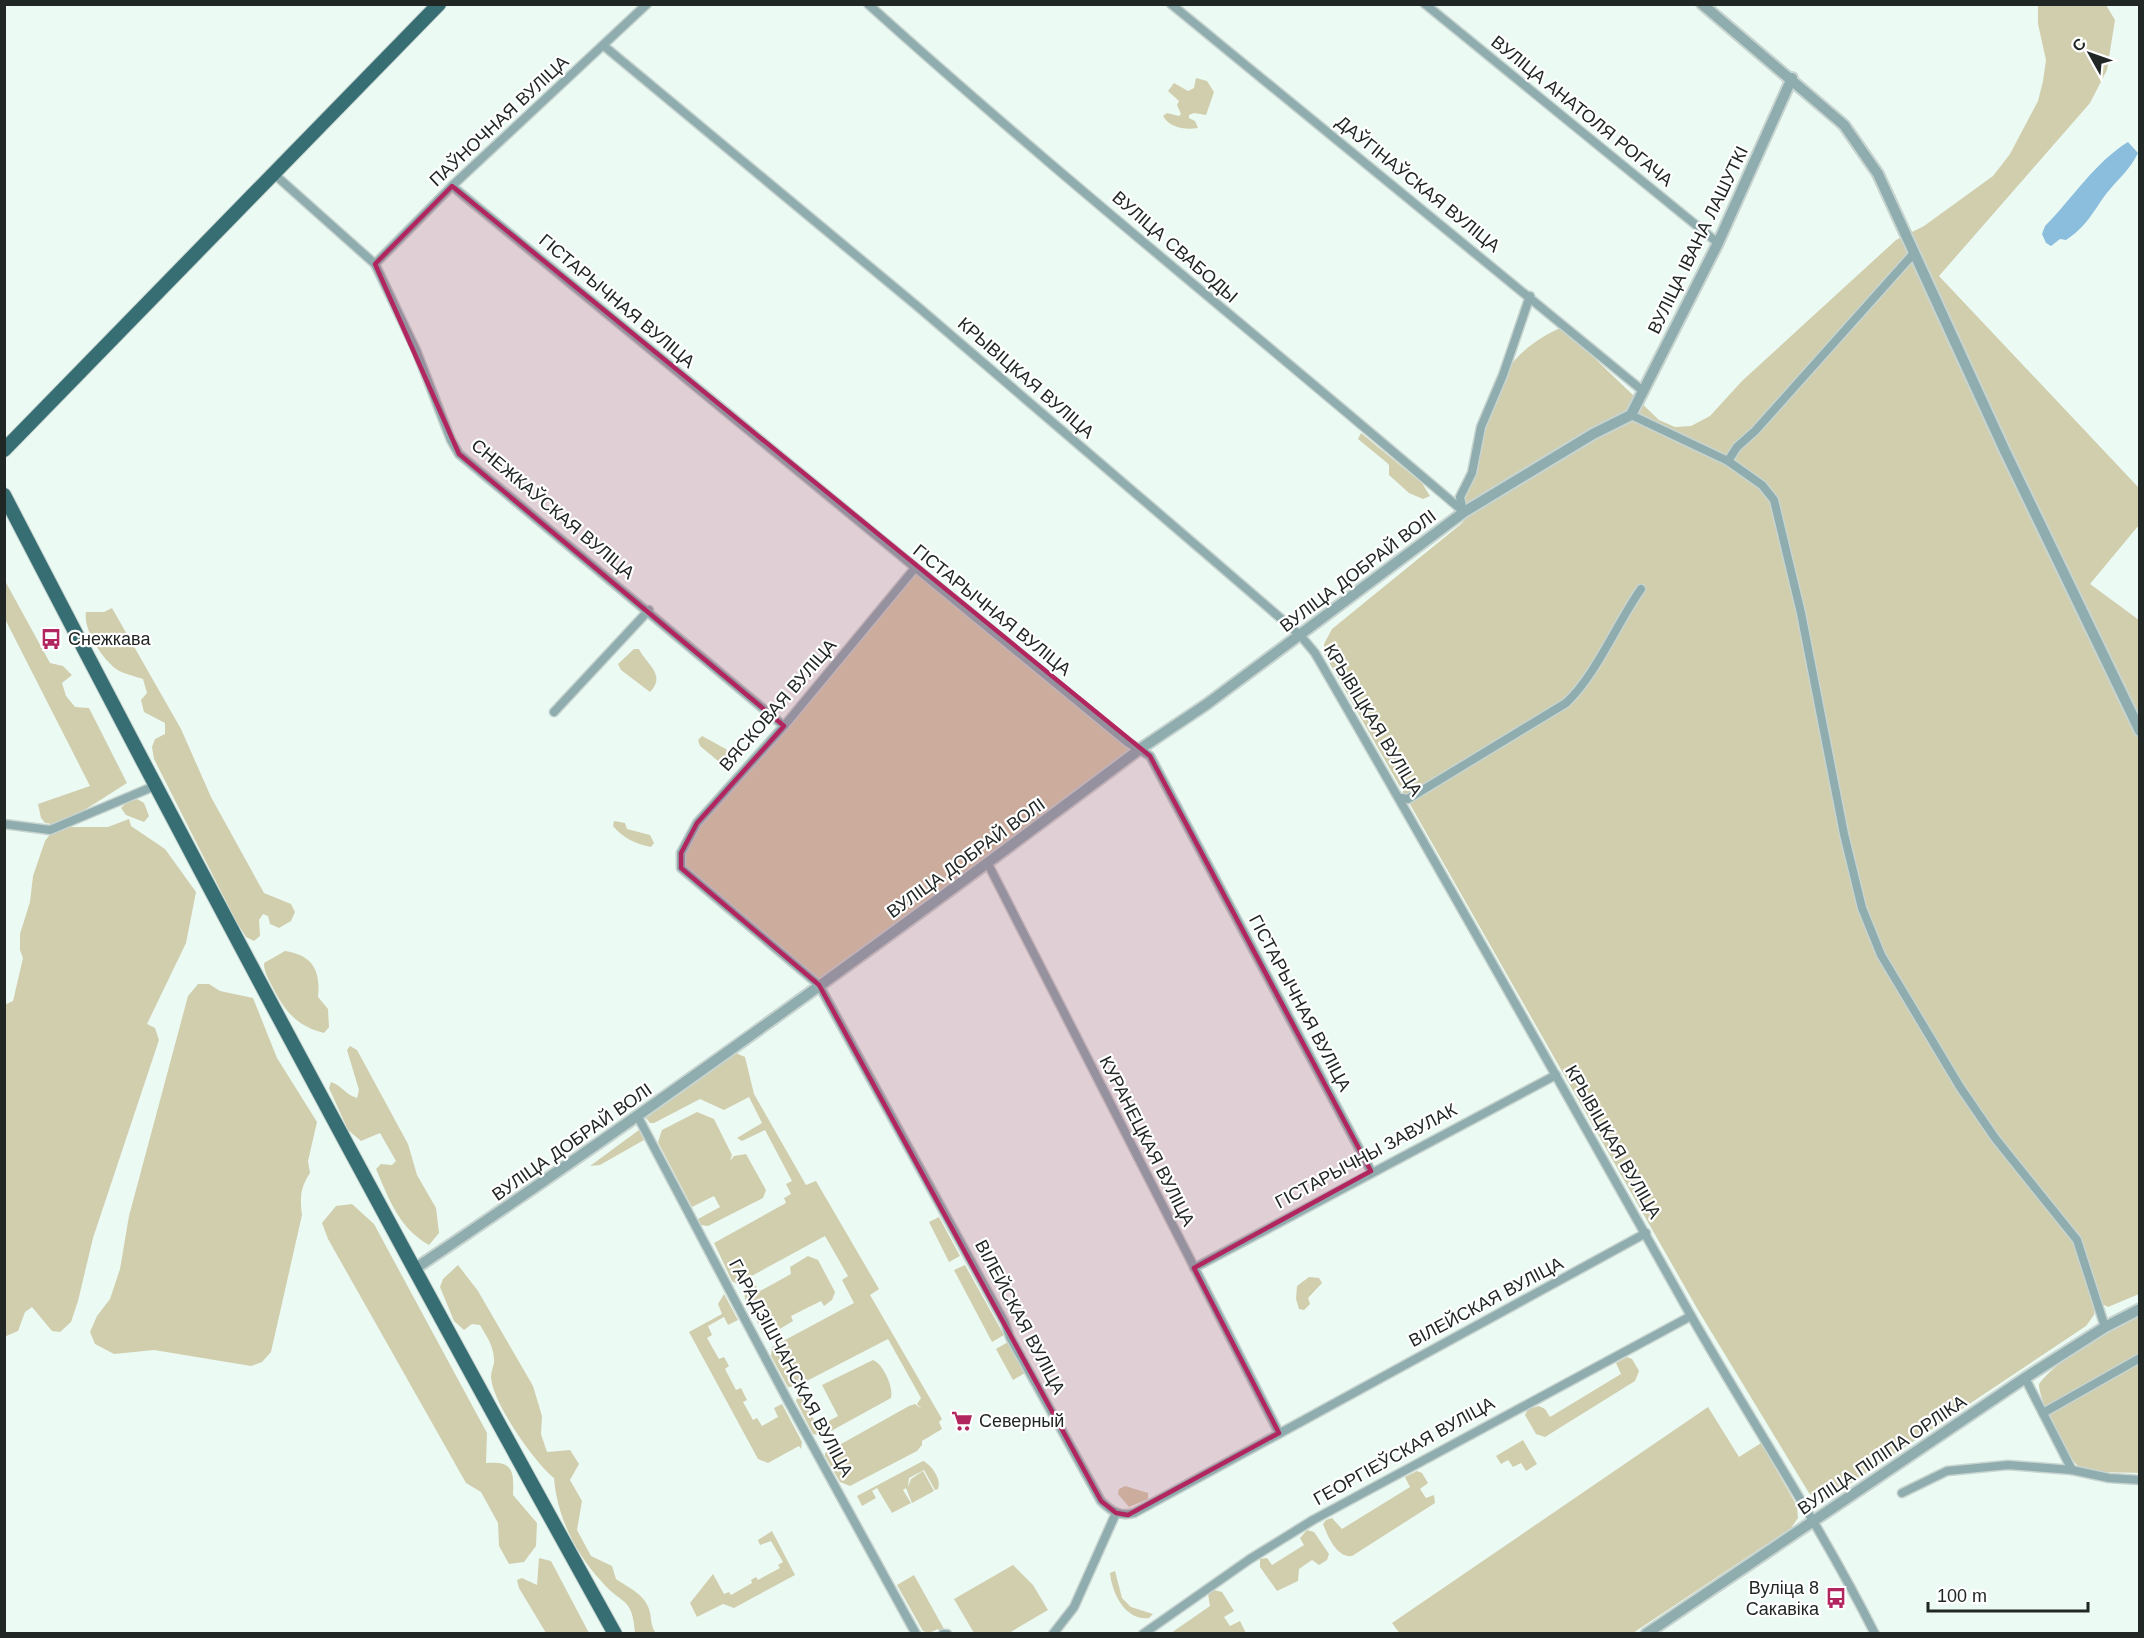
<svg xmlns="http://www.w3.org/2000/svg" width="2144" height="1638" font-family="Arial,sans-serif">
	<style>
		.green { fill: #d1cead }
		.water { fill: #8bbddd }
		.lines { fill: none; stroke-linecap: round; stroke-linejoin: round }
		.minor-casing { stroke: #c7d4cf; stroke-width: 11 }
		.tertiary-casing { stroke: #c7d4cf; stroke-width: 14 }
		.primary-casing { stroke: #c7d4cf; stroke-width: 16 }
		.minor { stroke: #8facae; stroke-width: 8 }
		.tertiary { stroke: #8facae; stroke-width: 10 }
		.primary { stroke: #366e73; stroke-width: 14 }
		.marked { fill: #b22660; fill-opacity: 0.2; stroke: #b22660; stroke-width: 4.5; stroke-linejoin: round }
		.labels { text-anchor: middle; stroke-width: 4.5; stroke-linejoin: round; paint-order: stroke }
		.street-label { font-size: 18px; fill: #212725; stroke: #fff }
		.poi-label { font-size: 18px; fill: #212725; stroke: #fff; text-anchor: start }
	</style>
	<rect width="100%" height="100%" fill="#ecfaf4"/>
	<g class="green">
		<path d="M 2038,5 L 2106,5 L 2115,20 L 2107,70 L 2090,103 L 1939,276 L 2139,488 L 2139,525 L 2090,584 L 2139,620 L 2139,1294 L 2108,1307 L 2096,1301 L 2094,1315 L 2086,1326 L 1827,1499 L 1816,1499 L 1809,1493 L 1698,1310 L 1325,655 L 1324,644 L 1332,629 L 1461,524 L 1481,503 L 1464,512 L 1460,497 C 1464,489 1469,481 1472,472 C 1476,457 1477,441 1481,427 C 1497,377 1514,349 1562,327 L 1659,420 L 1675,427 L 1691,426 L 1710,416 L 1742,381 L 1896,240 L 1924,226 L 1993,176 L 2010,154 L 2038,101 L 2043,81 L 2046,60 L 2038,24 Z"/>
		<path d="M 1196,78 L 1207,81 L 1214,92 L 1206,115 L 1194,113 L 1189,115 L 1189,118 L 1195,121 L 1198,128 C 1185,130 1170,128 1163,116 L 1167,113 L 1179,116 L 1181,114 L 1177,105 L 1179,101 L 1168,91 L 1174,83 L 1188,91 L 1194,88 Z"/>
		<polygon points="1361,433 1422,483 1430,496 1423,499 1409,493 1389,475 1389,465 1386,462 1358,439"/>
		<polygon points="915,568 1140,749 819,985 681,868 681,853 697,823"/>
		<polygon points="4,579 50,663 63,666 72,675 62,683 66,696 75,707 89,708 127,783 72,818 52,824 45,823 41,818 38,804 90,786 5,619"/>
		<path d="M 112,608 L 181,729 L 211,797 L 264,893 L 291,904 L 295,912 L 291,921 L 279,928 L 270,924 L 268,916 L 263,914 L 259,920 L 260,936 L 254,941 L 246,937 L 236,921 L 154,759 L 152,747 L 155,739 L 165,734 L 165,723 L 144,712 L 141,700 L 147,693 L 143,679 C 135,676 123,674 116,669 C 102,658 83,630 86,612 L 104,612 Z"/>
		<path d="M 634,649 L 639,649 C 646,664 667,675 650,692 L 621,670 L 618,664 Z"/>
		<polygon points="702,736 726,749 731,759 727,765 723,765 700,746 698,740"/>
		<polygon points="137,799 144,803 149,816 144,822 126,815 121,808 126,803"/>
		<polygon points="129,819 131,826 165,849 196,892 186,943 147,1024 155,1028 159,1040 93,1238 78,1301 71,1322 60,1332 52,1331 32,1307 25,1312 18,1331 4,1337 4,1005 13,1001 23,958 20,950 20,934 30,902 33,876 45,841 51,833 65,827 108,827"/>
		<path d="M 614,821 L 625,823 L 627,829 L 650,835 L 654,843 L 651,847 C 636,844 623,838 613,826 Z"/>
		<path d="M 285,951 C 312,955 321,970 318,997 L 328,1009 L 329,1027 L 324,1033 C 296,1026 284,1010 272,986 C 268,978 264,972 264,963 Z"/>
		<path d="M 198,984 L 209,984 L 220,991 L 253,998 L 277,1058 L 317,1122 L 308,1161 L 310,1173 C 300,1188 300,1198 302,1215 L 271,1352 L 262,1362 L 251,1366 L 154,1350 L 114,1354 L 95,1344 L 90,1332 L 97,1316 L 110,1299 L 120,1269 L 129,1216 L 188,996 Z"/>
		<path d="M 350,1046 L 357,1050 L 408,1144 L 417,1175 L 436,1208 L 439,1233 L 429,1245 C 399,1228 389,1199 376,1169 L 381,1164 L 392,1165 L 396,1161 L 380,1133 L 361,1141 L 348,1130 L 329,1088 L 331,1082 C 341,1085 346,1095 357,1098 L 359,1090 L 347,1050 Z"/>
		<polygon points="736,1053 745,1057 754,1094 806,1185 816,1181 879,1289 870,1295 942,1419 939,1422 942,1429 922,1441 922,1445 917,1451 850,1486 840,1482 825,1456 825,1453 909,1406 915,1404 922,1409 917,1404 921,1398 888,1339 795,1387 788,1387 771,1356 772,1347 854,1303 842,1280 848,1276 825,1236 737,1284 732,1281 714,1243 786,1203 784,1198 791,1194 786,1184 792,1181 765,1130 742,1141 737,1138 762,1123 749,1097 724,1110 700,1099 654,1123 650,1123 646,1118"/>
		<polygon points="697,1112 714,1119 732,1155 730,1161 734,1156 746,1154 766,1190 763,1198 708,1226 701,1225 698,1219 720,1207 714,1196 692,1207 658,1142 662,1130"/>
		<polygon points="639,1130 644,1140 600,1165 590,1166"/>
		<path d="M 352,1204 L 374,1224 L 487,1433 L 486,1463 C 513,1461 514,1470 513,1495 L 537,1523 L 536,1546 L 524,1562 L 509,1564 L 499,1546 L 498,1523 L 481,1492 L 466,1483 L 328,1239 L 322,1223 L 336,1206 Z"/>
		<polygon points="939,1217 960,1256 949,1262 929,1222"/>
		<polygon points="808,1256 818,1260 835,1292 832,1300 824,1306 821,1301 791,1316 793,1321 775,1332 762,1331 745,1299 744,1290 754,1284 760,1291 791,1274 790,1267"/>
		<path d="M 458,1265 L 478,1291 L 533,1386 L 542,1416 L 541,1434 L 547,1452 L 570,1450 L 579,1464 L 570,1480 L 582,1501 L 577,1530 L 591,1556 L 612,1566 L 616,1579 C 629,1588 644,1594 649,1609 C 652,1618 650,1626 656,1633 L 635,1633 C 632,1595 622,1606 602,1582 C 575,1553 557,1516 554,1478 C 534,1462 492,1402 491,1377 C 491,1372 493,1368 494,1363 C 495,1348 487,1337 480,1325 L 472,1324 L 464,1330 L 454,1321 L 440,1287 L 443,1279 Z"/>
		<polygon points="965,1265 1004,1335 992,1342 954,1270"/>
		<polygon points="1309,1277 1319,1278 1322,1283 1308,1298 1310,1304 1304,1310 1299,1309 1296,1299 1297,1286"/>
		<polygon points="724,1294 738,1320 728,1325 724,1317 708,1326 712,1335 707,1338 719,1359 724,1357 729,1366 725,1369 736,1390 741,1388 747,1400 743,1402 753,1420 757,1418 762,1426 778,1417 774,1408 782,1404 802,1442 801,1449 799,1446 768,1463 758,1459 689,1332 722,1314 718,1304"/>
		<path d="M 2139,1316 L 2139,1473 C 2122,1472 2100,1474 2083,1469 C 2069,1465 2038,1398 2039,1384 C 2060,1356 2109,1333 2139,1316 Z"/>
		<polygon points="1008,1342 1025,1373 1013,1380 996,1349"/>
		<polygon points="1627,1357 1632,1359 1639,1371 1635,1381 1545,1437 1536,1434 1525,1415 1528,1409 1539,1406 1545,1409 1550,1417 1621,1374 1616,1363"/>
		<path d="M 873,1360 C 883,1364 894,1387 891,1398 L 822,1436 L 813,1434 L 796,1401 L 797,1398 L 801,1396 L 818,1427 L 838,1416 L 822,1385 Z"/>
		<polygon points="1708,1407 1739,1457 1761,1443 1797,1506 1798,1518 1791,1528 1633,1633 1400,1634 1392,1623"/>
		<polygon points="1523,1440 1537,1464 1526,1471 1521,1463 1513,1467 1508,1460 1501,1464 1496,1456"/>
		<path d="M 923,1461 C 932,1465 942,1480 938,1489 L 935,1490 L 924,1470 L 909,1478 L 908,1487 L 911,1479 L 923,1471 L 934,1491 L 912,1503 L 906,1488 L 903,1490 L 911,1503 L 892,1513 L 877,1488 L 872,1491 L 876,1498 L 862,1506 L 857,1496 Z"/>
		<path d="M 1417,1471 L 1422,1473 L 1428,1483 L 1420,1489 L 1426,1498 L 1434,1495 L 1435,1503 L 1352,1556 C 1337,1558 1328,1537 1323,1524 L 1326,1520 L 1332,1518 L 1342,1529 L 1410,1487 L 1405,1477 Z"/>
		<polygon points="1125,1486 1148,1493 1148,1499 1129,1507 1118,1494 1119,1489"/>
		<polygon points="1307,1530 1314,1532 1329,1554 1327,1560 1319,1565 1312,1560 1299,1569 1298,1581 1277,1591 1260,1567 1260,1559 1267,1558 1272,1565 1304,1545 1300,1538"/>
		<polygon points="772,1531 795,1575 734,1608 723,1604 697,1617 690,1603 713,1574 724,1594 729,1592 731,1595 752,1583 751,1580 756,1577 758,1580 780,1568 778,1565 783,1562 771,1541 760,1545 758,1540"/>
		<polygon points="539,1558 551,1561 589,1633 546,1633 519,1588 517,1580 522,1578 537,1585"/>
		<polygon points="1013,1565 1033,1585 1048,1610 1009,1633 974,1633 954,1599"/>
		<path d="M 1115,1571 L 1122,1598 L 1131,1607 L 1153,1614 L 1149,1618 C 1125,1621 1112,1593 1110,1573 Z"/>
		<polygon points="914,1575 944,1629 940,1632 938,1629 929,1633 923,1631 897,1585"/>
		<polygon points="1214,1590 1222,1592 1234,1611 1224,1617 1230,1626 1240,1621 1246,1633 1171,1633 1210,1606 1208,1594"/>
	</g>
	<path class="water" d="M 2128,142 L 2138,153 C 2130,170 2117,180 2106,194 C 2093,212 2086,227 2066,240 L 2060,239 L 2051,246 L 2046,243 L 2042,234 L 2045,226 C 2073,198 2094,163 2128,142 Z"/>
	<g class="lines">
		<defs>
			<g id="minor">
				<path d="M 868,4 C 1062,179 1266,342 1464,512"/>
				<polyline points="1171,4 1643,391"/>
				<polyline points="1425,4 1718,243"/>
				<path d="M 604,46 L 917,306 L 1212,559 L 1300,635 L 1315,653 C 1442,872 1566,1093 1690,1314 C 1751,1421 1819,1523 1875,1634"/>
				<polyline points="274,174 375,264 416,350 451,440 459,454 784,726"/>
				<polyline points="452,186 1127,742 1150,756 1371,1171"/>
				<polyline points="375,264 452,186 647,4"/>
				<polyline points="1631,415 1728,461 1762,485 1774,500 1801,613 1844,834 1862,908 1881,955 1960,1087 1995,1138 2077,1240 2105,1327"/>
				<polyline points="1728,461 1737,447 1755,431 1914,253"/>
				<polyline points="1463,512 1460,497 1472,473 1481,427 1503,375 1530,296"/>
				<path d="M 915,568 L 784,726 L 697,823 L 681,853 L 681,868 L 819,985 L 1005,1323 L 1010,1337 L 1101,1501 C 1111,1511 1120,1517 1134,1513 L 1646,1233"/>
				<polyline points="554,712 649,610"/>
				<path d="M 1401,798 L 1408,799 L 1566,703 C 1596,675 1617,623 1641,589"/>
				<polyline points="4,824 50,830 157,785"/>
				<polyline points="988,864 1279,1433"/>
				<polyline points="638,1117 787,1399 916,1634"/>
				<polyline points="1194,1268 1556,1075"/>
				<polyline points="2025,1378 2072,1470"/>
				<polyline points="2043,1413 2140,1358"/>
				<polyline points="1902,1493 1947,1471 2008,1465 2072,1470 2109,1478 2140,1480"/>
				<polyline points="943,1634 947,1634"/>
				<polyline points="1053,1634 1074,1607 1116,1513"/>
				<polyline points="1143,1634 1250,1559 1313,1520 1691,1316"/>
			</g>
			<g id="tertiary">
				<polyline points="1702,4 1844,125 1878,174 2004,449 2140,731"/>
				<path d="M 416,1268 C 662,1103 902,928 1140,749 L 1207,704 L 1464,512 L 1593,434 L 1631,415 L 1718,243 L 1792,78"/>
				<polyline points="1646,1634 2025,1378 2105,1327 2140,1309"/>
			</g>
			<g id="primary">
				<polyline points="4,450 439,4"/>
				<path d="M 4,495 C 202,878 406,1258 615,1634"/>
			</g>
		</defs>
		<use href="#minor" class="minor-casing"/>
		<use href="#tertiary" class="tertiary-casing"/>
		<use href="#primary" class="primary-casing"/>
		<use href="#minor" class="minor"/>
		<use href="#tertiary" class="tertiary"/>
		<use href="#primary" class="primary"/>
	</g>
	<path class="marked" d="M 452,186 L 1150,756 L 1371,1171 L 1194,1268 L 1279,1433 L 1128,1515 L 1116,1513 L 1101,1501 L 819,985 L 681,868 L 681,853 L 697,823 L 784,726 L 459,454 L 375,264 Z"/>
	<defs>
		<symbol id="bus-bare" viewBox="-9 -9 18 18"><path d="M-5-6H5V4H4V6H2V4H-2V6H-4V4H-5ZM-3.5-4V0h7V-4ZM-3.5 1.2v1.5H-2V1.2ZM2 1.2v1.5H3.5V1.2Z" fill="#b22660" stroke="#fff" stroke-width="2.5" paint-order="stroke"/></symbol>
		<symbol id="supermarket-bare" viewBox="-9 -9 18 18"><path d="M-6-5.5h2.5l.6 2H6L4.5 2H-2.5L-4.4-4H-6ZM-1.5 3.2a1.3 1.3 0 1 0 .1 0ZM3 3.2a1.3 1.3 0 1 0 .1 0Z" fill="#b22660" stroke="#fff" stroke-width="2.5" paint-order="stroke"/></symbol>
	</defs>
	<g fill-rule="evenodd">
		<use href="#bus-bare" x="36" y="624" width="30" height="30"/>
		<use href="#supermarket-bare" x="947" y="1406" width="30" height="30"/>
		<use href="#bus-bare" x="1821" y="1583" width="30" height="30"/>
	</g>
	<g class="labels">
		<g class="street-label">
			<text transform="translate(1582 111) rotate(39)" y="6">ВУЛІЦА АНАТОЛЯ РОГАЧА</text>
			<text transform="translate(499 121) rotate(-43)" y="6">ПАЎНОЧНАЯ ВУЛІЦА</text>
			<text transform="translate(1418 184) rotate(39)" y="6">ДАЎГІНАЎСКАЯ ВУЛІЦА</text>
			<text transform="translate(1698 240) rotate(-64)" y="6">ВУЛІЦА ІВАНА ЛАШУТКІ</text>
			<text transform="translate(1175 247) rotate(41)" y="6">ВУЛІЦА СВАБОДЫ</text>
			<text transform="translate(617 301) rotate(40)" y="6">ГІСТАРЫЧНАЯ ВУЛІЦА</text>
			<text transform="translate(1026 378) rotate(41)" y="6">КРЫВІЦКАЯ ВУЛІЦА</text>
			<text transform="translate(553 509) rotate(40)" y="6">СНЕЖКАЎСКАЯ ВУЛІЦА</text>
			<text transform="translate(1358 571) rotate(-37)" y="6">ВУЛІЦА ДОБРАЙ ВОЛІ</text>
			<text transform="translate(992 610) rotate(39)" y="6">ГІСТАРЫЧНАЯ ВУЛІЦА</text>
			<text transform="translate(778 705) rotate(-49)" y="6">ВЯСКОВАЯ ВУЛІЦА</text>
			<text transform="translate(1373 720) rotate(59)" y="6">КРЫВІЦКАЯ ВУЛІЦА</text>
			<text transform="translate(966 858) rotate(-36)" y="6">ВУЛІЦА ДОБРАЙ ВОЛІ</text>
			<text transform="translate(1300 1003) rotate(62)" y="6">ГІСТАРЫЧНАЯ ВУЛІЦА</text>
			<text transform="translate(1147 1141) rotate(63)" y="6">КУРАНЕЦКАЯ ВУЛІЦА</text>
			<text transform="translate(572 1142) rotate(-35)" y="6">ВУЛІЦА ДОБРАЙ ВОЛІ</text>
			<text transform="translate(1613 1142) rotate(60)" y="6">КРЫВІЦКАЯ ВУЛІЦА</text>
			<text transform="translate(1366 1156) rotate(-28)" y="6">ГІСТАРЫЧНЫ ЗАВУЛАК</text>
			<text transform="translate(1486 1302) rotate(-28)" y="6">ВІЛЕЙСКАЯ ВУЛІЦА</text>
			<text transform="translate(1020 1317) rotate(62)" y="6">ВІЛЕЙСКАЯ ВУЛІЦА</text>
			<text transform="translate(791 1368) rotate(62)" y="6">ГАРАДЗІШЧАНСКАЯ ВУЛІЦА</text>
			<text transform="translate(1404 1451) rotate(-29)" y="6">ГЕОРГІЕЎСКАЯ ВУЛІЦА</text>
			<text transform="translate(1882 1455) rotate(-34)" y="6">ВУЛІЦА ПІЛІПА ОРЛІКА</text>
		</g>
		<g class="poi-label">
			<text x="68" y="645">Снежкава</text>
			<text x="979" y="1427">Северный</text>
			<text x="1819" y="1594" text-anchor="end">Вуліца 8<tspan x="1819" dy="21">Сакавіка</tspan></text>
		</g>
	</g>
	<rect width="2144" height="1638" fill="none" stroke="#212725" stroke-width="12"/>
	<g transform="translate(2090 54) rotate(310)" stroke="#ffffff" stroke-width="4.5" paint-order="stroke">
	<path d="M0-4.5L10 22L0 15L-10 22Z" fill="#212725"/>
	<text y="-9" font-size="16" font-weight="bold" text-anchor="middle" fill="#212725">С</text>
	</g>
	<path d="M1928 1602v9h160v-9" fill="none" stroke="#212725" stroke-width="3"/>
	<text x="1937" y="1602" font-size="18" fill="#212725" stroke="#ffffff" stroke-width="4.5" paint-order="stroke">100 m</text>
</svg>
